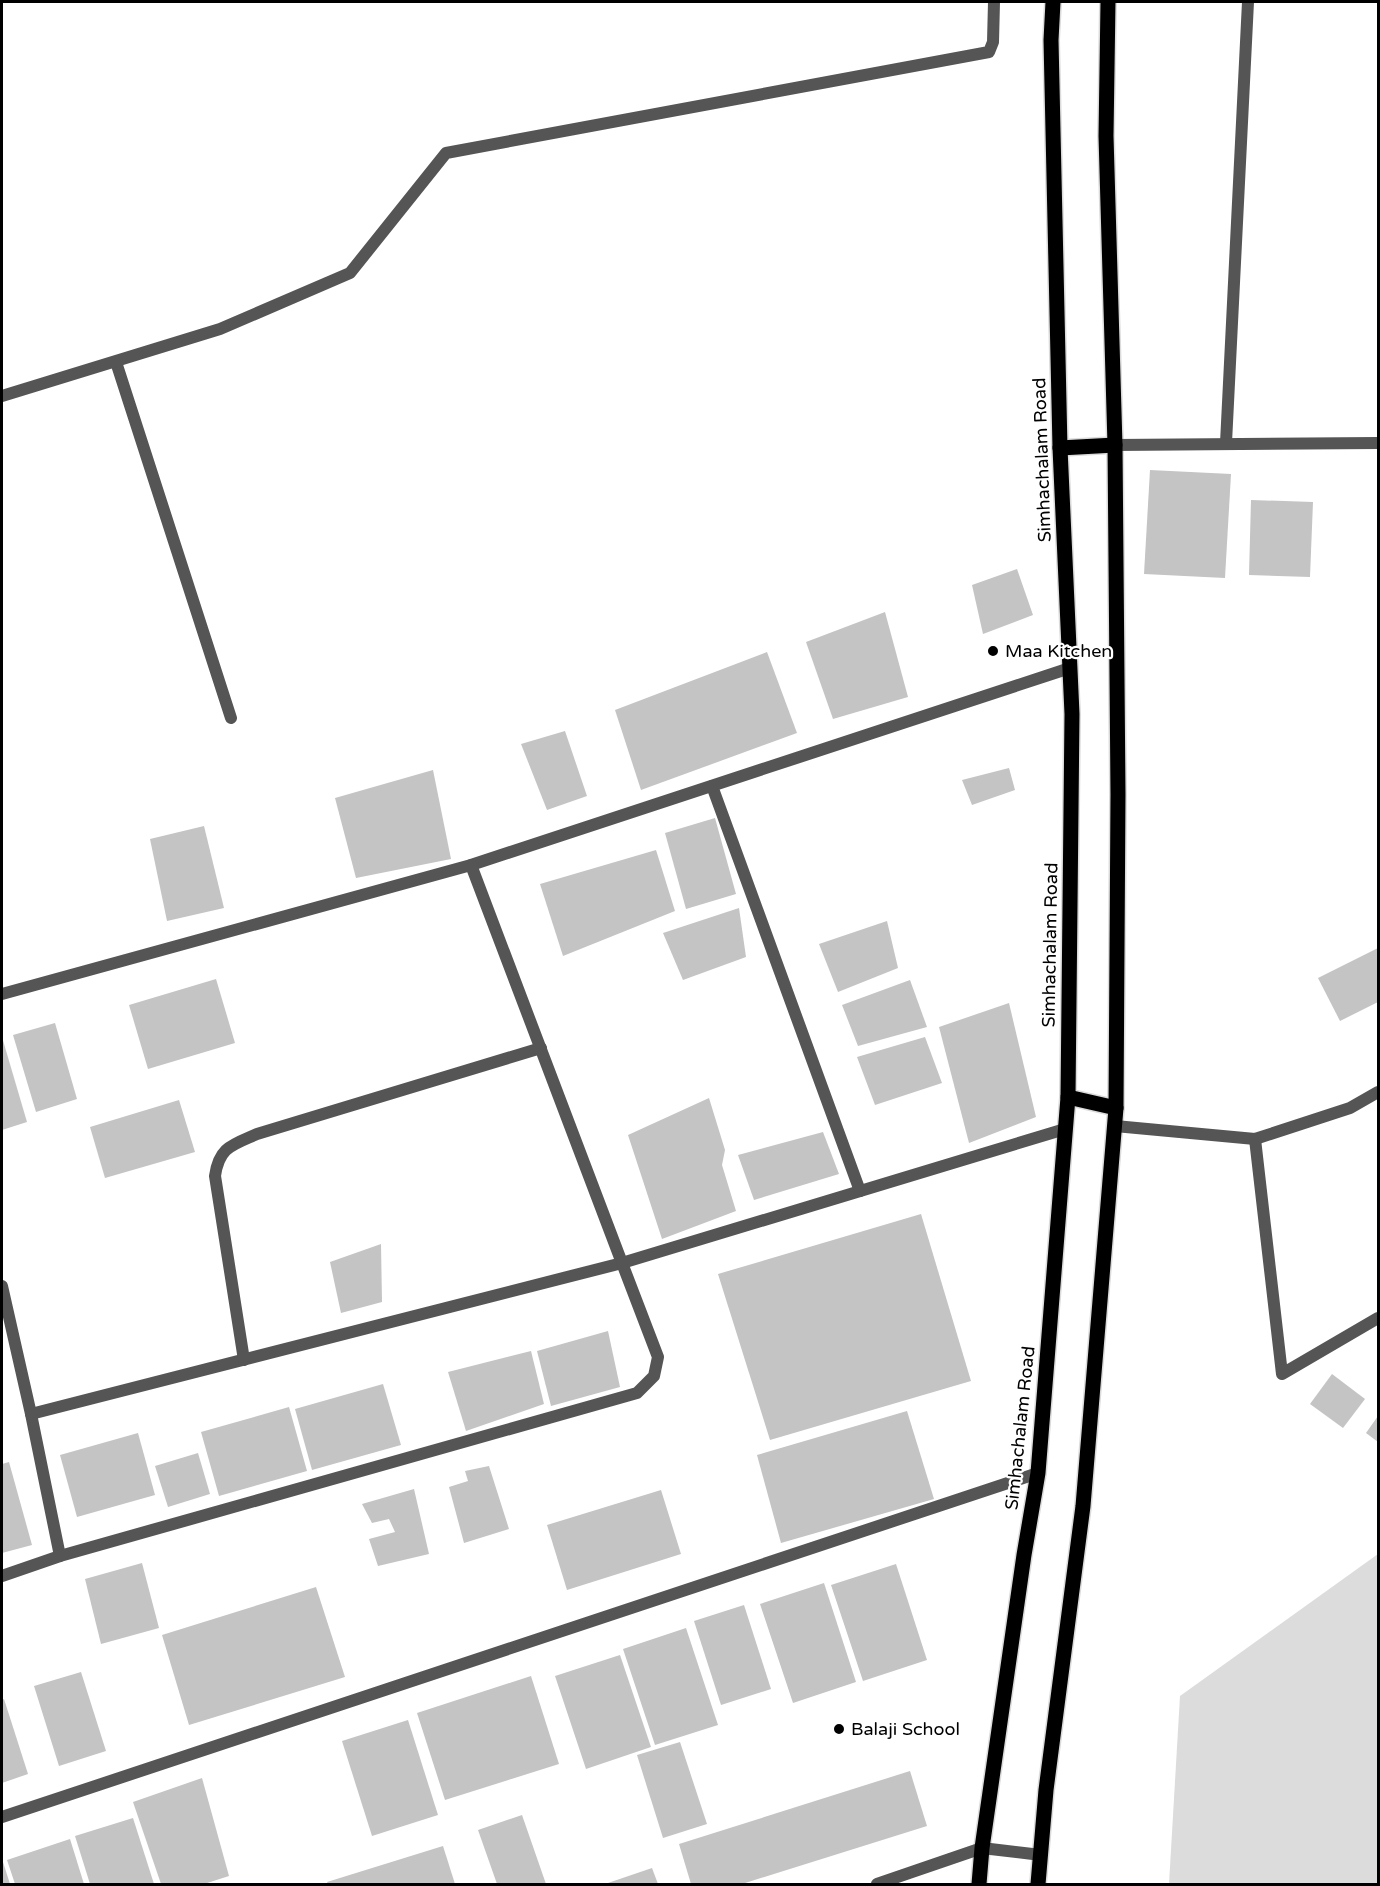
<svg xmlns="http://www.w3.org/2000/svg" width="1380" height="1886" font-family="'Varela Round',sans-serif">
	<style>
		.green { fill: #dcdcdc }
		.building { fill: #c4c4c4 }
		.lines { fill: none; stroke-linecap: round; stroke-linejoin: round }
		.primary-casing { stroke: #dbdbdb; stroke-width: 18 }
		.service { stroke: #555; stroke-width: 12 }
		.minor { stroke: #555; stroke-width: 12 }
		.primary { stroke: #000; stroke-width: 15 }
		.poi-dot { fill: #000; stroke: #fff; stroke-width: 2 }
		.labels { text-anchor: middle; stroke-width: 4.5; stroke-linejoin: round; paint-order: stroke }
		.street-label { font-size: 18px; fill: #000; stroke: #fff }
		.poi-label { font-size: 18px; fill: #000; stroke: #fff; text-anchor: start }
	</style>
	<rect width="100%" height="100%" fill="#fff"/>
	<polygon class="green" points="1378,1554 1378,1884 1169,1884 1180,1696"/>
	<g class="building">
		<polygon points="1150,470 1231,474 1225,578 1144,574"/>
		<polygon points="1251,500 1313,502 1310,577 1249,575"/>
		<polygon points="1017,569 1033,615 983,634 972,585"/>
		<polygon points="885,612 908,697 833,719 806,642"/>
		<polygon points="767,652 797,733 641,790 615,710"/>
		<polygon points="565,731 587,796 547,810 521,744"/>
		<polygon points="1009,768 1015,790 972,805 962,780"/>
		<polygon points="433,770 451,859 356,878 335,798"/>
		<polygon points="715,818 736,894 686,909 665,833"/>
		<polygon points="204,826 224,908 167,921 150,839"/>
		<polygon points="656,850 675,911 563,956 540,884"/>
		<polygon points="739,908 746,957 683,980 663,933"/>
		<polygon points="887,921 898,968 838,992 819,944"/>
		<polygon points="1378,948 1378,1002 1340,1021 1318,978"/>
		<polygon points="216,979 235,1043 148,1069 129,1005"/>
		<polygon points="910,980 927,1027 858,1046 842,1005"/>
		<polygon points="1009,1003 1036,1117 969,1143 939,1027"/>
		<polygon points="55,1023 77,1099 36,1112 13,1035"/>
		<polygon points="2,1037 27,1122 2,1130"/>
		<polygon points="925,1037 942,1083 875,1105 857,1057"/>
		<polygon points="709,1098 725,1150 722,1165 736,1211 662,1239 628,1135"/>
		<polygon points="179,1100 195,1152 105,1178 90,1127"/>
		<polygon points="823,1132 839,1174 754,1200 738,1155"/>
		<polygon points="921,1214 971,1381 770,1440 718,1274"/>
		<polygon points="381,1244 382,1302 341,1313 330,1262"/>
		<polygon points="608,1331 620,1387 551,1406 537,1351"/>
		<polygon points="531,1351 544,1404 466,1431 448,1372"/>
		<polygon points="1332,1374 1365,1399 1343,1428 1310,1404"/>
		<polygon points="383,1384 401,1445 312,1470 295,1409"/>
		<polygon points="289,1407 307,1471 219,1496 201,1432"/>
		<polygon points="907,1411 934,1499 781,1543 757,1455"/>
		<polygon points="1378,1416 1378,1442 1366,1433"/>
		<polygon points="138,1433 155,1495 77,1517 60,1455"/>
		<polygon points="198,1453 210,1494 168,1507 155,1466"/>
		<polygon points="9,1462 32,1545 2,1553 2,1464"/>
		<polygon points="489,1466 509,1529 464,1543 449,1487 468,1481 465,1471"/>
		<polygon points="414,1489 429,1554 378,1566 369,1539 395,1532 389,1519 372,1523 362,1504"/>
		<polygon points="661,1490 681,1554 567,1590 547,1525"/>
		<polygon points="142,1563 159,1628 101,1644 85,1579"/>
		<polygon points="896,1564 927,1660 863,1681 831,1585"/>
		<polygon points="824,1583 856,1682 793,1703 760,1604"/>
		<polygon points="316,1587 345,1677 189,1725 162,1635"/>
		<polygon points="744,1605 771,1689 721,1705 694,1621"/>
		<polygon points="686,1628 718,1725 655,1745 623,1649"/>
		<polygon points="620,1655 651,1747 586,1769 555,1676"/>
		<polygon points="81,1672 106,1751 59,1766 34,1686"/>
		<polygon points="531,1676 559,1764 445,1800 417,1713"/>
		<polygon points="4,1699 28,1774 2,1783 2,1700"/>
		<polygon points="408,1720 438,1815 372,1836 342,1741"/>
		<polygon points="680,1742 707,1824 663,1838 637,1755"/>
		<polygon points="910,1771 927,1826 742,1884 691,1884 679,1844"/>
		<polygon points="202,1778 229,1876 204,1884 161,1884 133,1802"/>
		<polygon points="522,1815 546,1884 497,1884 478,1830"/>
		<polygon points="133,1818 154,1884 90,1884 75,1836"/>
		<polygon points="70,1839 84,1884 15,1884 7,1860"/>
		<polygon points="443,1846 455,1884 328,1884 327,1882"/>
		<polygon points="3,1862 10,1884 2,1884 2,1863"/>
		<polygon points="652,1868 658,1884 605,1884"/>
	</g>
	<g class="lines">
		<defs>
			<g id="primary">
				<polyline points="1060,448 1115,445"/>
				<polyline points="1068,1097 1116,1108"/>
				<polyline points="979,1884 982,1848 1024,1555 1038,1473 1068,1097 1072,714 1060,448 1051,40 1053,2"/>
				<polyline points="1038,1884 1046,1790 1083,1506 1116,1108 1118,794 1115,445 1106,136 1108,2"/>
			</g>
		</defs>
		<use href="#primary" class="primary-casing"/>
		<g class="service">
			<polyline points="116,362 231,718"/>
			<polyline points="2,396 220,329 350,273 446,153 989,52 993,42 994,2"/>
			<polyline points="1115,1126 1255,1139 1350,1108 1378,1092"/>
			<polyline points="1255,1139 1282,1374 1378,1318"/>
		</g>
		<g class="minor">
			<polyline points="1226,443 1248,2"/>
			<polyline points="1115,445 1378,443"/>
			<polyline points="712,786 860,1191"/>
			<polyline points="471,865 1070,668"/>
			<polyline points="2,994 471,865 622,1263 31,1414"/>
			<polyline points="2,1286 31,1414 60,1556"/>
			<path d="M 244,1360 L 215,1176 C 219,1147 232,1145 257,1134 L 541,1048"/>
			<polyline points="2,1576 60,1556 637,1393 654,1376 658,1357 622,1263 1065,1129"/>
			<polyline points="2,1817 1038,1473"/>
			<polyline points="877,1884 982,1848 1041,1855"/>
		</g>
		<use href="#primary" class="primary"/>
	</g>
	<g class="poi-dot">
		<circle cx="993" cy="651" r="6"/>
		<circle cx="839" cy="1729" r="6"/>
	</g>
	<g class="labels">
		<g class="street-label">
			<text transform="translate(1042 460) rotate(-92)" y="6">Simhachalam Road</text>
			<text transform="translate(1050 945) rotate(-89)" y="6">Simhachalam Road</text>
			<text transform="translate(1020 1428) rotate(-84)" y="6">Simhachalam Road</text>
		</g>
		<g class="poi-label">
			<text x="1005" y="657">Maa Kitchen</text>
			<text x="851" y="1735">Balaji School</text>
		</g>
	</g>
	<rect width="1380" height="1886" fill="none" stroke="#000000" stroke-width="6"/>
</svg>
